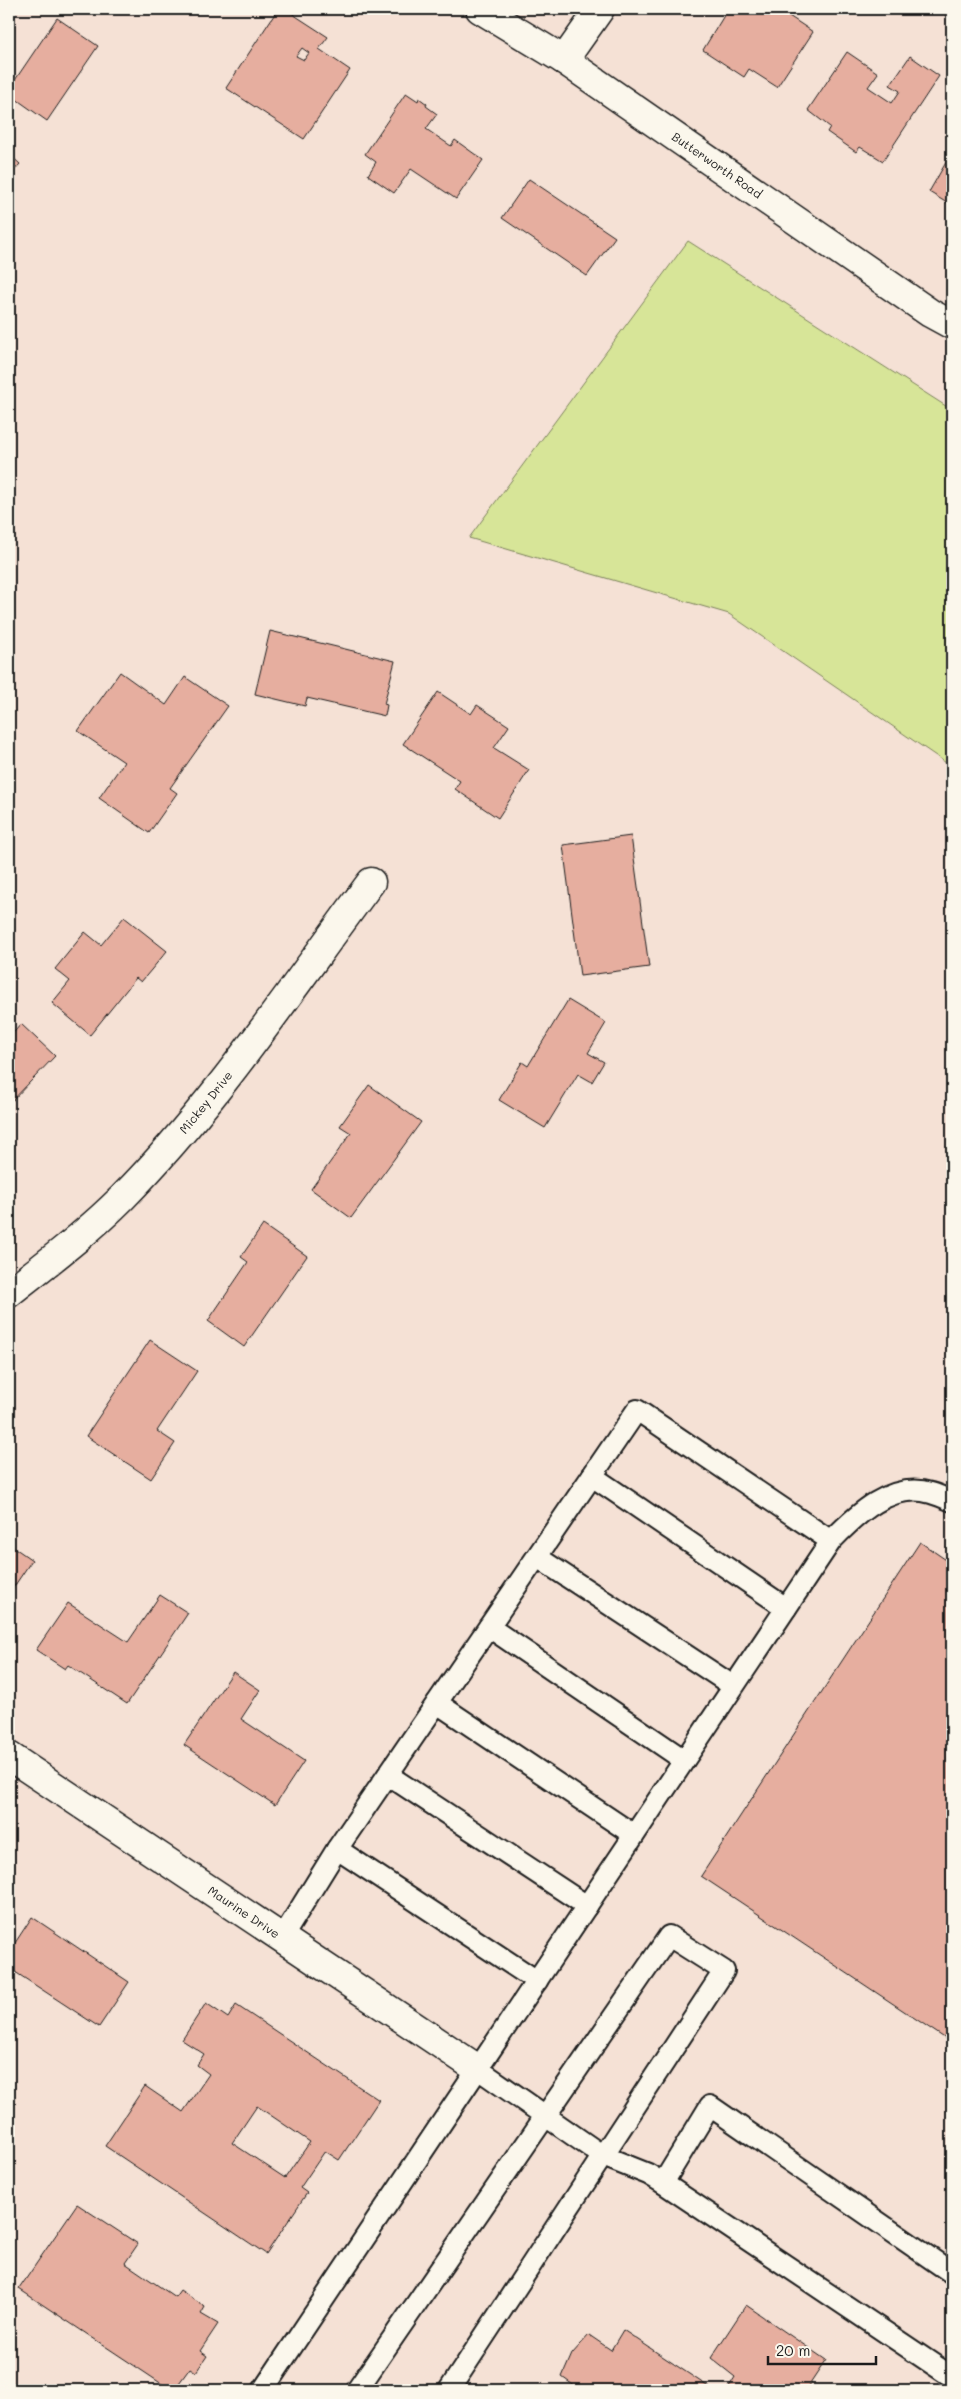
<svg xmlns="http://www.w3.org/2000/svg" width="961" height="2399" font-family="Mali,sans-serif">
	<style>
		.green { fill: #d7e598; stroke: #7a805a }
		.building { fill: #e6ae9f; stroke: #1c1c1c; fill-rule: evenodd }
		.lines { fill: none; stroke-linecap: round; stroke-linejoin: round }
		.service-casing { stroke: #1c1c1c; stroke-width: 24 }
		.minor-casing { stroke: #1c1c1c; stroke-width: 31 }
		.service { stroke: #fbf7ec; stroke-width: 20 }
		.minor { stroke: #fbf7ec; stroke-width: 28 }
		.labels { text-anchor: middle; stroke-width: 5; stroke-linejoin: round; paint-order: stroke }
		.street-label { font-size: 12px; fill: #1c1c1c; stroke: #fbf7ec }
	</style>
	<rect width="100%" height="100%" fill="#f5e1d5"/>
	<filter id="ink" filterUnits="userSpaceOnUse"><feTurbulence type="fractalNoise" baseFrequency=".02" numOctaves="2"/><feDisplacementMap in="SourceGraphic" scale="10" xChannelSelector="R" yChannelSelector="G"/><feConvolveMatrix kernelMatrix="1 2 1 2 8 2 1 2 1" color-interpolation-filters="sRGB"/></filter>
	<g filter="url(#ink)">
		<polygon class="green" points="688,241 952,410 952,767 729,614 469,538"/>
		<g class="building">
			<path d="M 278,9 L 285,9 L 328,37 L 319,49 L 350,70 L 304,139 L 226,88 ZM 302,48 L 309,53 L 304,60 L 296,56 Z"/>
			<polygon points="728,9 793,9 789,16 813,32 777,87 749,69 744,77 703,50"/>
			<polygon points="57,18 98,46 47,121 9,94 9,89"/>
			<polygon points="847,52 878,73 868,87 892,103 900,91 890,85 910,56 939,76 883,161 860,147 856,152 827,132 830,127 808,110"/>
			<polygon points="406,93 418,101 419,98 427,104 426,106 437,114 426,129 451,146 455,140 483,160 456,199 411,169 394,193 368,175 376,162 365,154"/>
			<polygon points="952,152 952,206 929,192"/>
			<polygon points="9,154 20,164 9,176"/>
			<polygon points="529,179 615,237 587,276 502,218"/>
			<polygon points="270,631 395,661 384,704 387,705 385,716 307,698 305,706 255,694"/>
			<polygon points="120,672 166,705 185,677 228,706 170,788 177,793 149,833 99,798 124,762 78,731"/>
			<polygon points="438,692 471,714 477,705 509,726 494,748 529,770 498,818 455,789 460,781 403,744"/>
			<polygon points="631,836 649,967 580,976 563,845"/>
			<polygon points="124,917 167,951 141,982 136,978 90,1035 52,1003 70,981 55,969 85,932 101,945"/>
			<polygon points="568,1000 606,1023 588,1053 604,1062 592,1082 578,1074 545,1128 499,1100 522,1062 528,1066"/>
			<polygon points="21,1024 55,1056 9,1104 9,1038"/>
			<polygon points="369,1085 421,1122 351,1218 311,1189 351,1133 340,1126"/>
			<polygon points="263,1225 307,1256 244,1347 208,1321 248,1262 241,1257"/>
			<polygon points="150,1340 197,1371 157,1431 175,1443 151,1479 86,1436"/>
			<polygon points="920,1542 952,1564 952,2043 701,1876"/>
			<polygon points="9,1544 32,1560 9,1594"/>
			<polygon points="160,1595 188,1613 127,1704 68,1665 65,1669 36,1650 68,1603 128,1642"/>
			<polygon points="233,1672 260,1690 241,1719 304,1761 275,1805 184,1745"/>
			<polygon points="32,1917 129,1982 99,2027 9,1968 9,1952"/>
			<path d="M 206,2003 L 228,2018 L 236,2005 L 379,2100 L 339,2160 L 325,2151 L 300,2188 L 307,2193 L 266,2254 L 105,2146 L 145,2086 L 183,2112 L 209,2074 L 197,2065 L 204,2054 L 182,2040 ZM 257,2106 L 310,2142 L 285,2178 L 232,2143 Z"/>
			<polygon points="77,2204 138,2244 125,2263 175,2297 180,2290 205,2307 201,2314 218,2324 200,2351 207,2356 196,2372 190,2368 174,2390 171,2390 19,2289"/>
			<polygon points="746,2305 826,2360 806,2390 727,2390 735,2377 711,2358"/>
			<polygon points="623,2330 710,2388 709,2390 580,2390 562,2377 572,2354 589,2335 611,2350"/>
		</g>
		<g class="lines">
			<defs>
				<g id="service">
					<polyline points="592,1476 786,1608"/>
					<polyline points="537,1557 733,1686"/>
					<polyline points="489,1627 684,1760"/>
					<polyline points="437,1703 634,1835"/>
					<polyline points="388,1775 587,1906"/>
					<polyline points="337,1849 537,1981"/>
					<polyline points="282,1938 337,1849 637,1410 831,1541"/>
					<polyline points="478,2069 603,2156 648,2174 663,2183 952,2377"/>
					<polyline points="663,2183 710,2106 952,2273"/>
					<path d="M 263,2390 L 831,1541 C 856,1515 891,1481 931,1493 C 938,1495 945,1498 952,1501"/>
					<polyline points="357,2390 669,1936 724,1971 449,2390"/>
				</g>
				<g id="minor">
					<path id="s1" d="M 480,9 L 564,60 L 930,313 L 952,325"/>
					<polyline points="564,60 600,9"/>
					<path id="s2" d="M 9,1293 C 47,1263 87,1233 122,1198 C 216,1103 291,989 371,882"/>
					<path id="s3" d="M 9,1756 L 478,2069"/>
				</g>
			</defs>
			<use href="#service" class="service-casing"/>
			<use href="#minor" class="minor-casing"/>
			<use href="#service" class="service"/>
			<use href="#minor" class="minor"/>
		</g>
	</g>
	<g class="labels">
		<g class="street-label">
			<text dy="4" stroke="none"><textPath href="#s1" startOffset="284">Butterworth Road</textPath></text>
			<text dy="4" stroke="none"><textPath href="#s2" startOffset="275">Mickey Drive</textPath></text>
			<text dy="4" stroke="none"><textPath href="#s3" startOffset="282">Maurine Drive</textPath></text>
		</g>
	</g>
	<rect width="961" height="2399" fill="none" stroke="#fbf7ec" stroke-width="30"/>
	<rect x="15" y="15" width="931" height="2369" fill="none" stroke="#1c1c1c" stroke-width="2" filter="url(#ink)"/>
	<path d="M768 2356v8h108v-8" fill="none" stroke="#1c1c1c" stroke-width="2.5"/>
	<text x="776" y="2356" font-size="15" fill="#1c1c1c" stroke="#fbf7ec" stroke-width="4" paint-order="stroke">20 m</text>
</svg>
